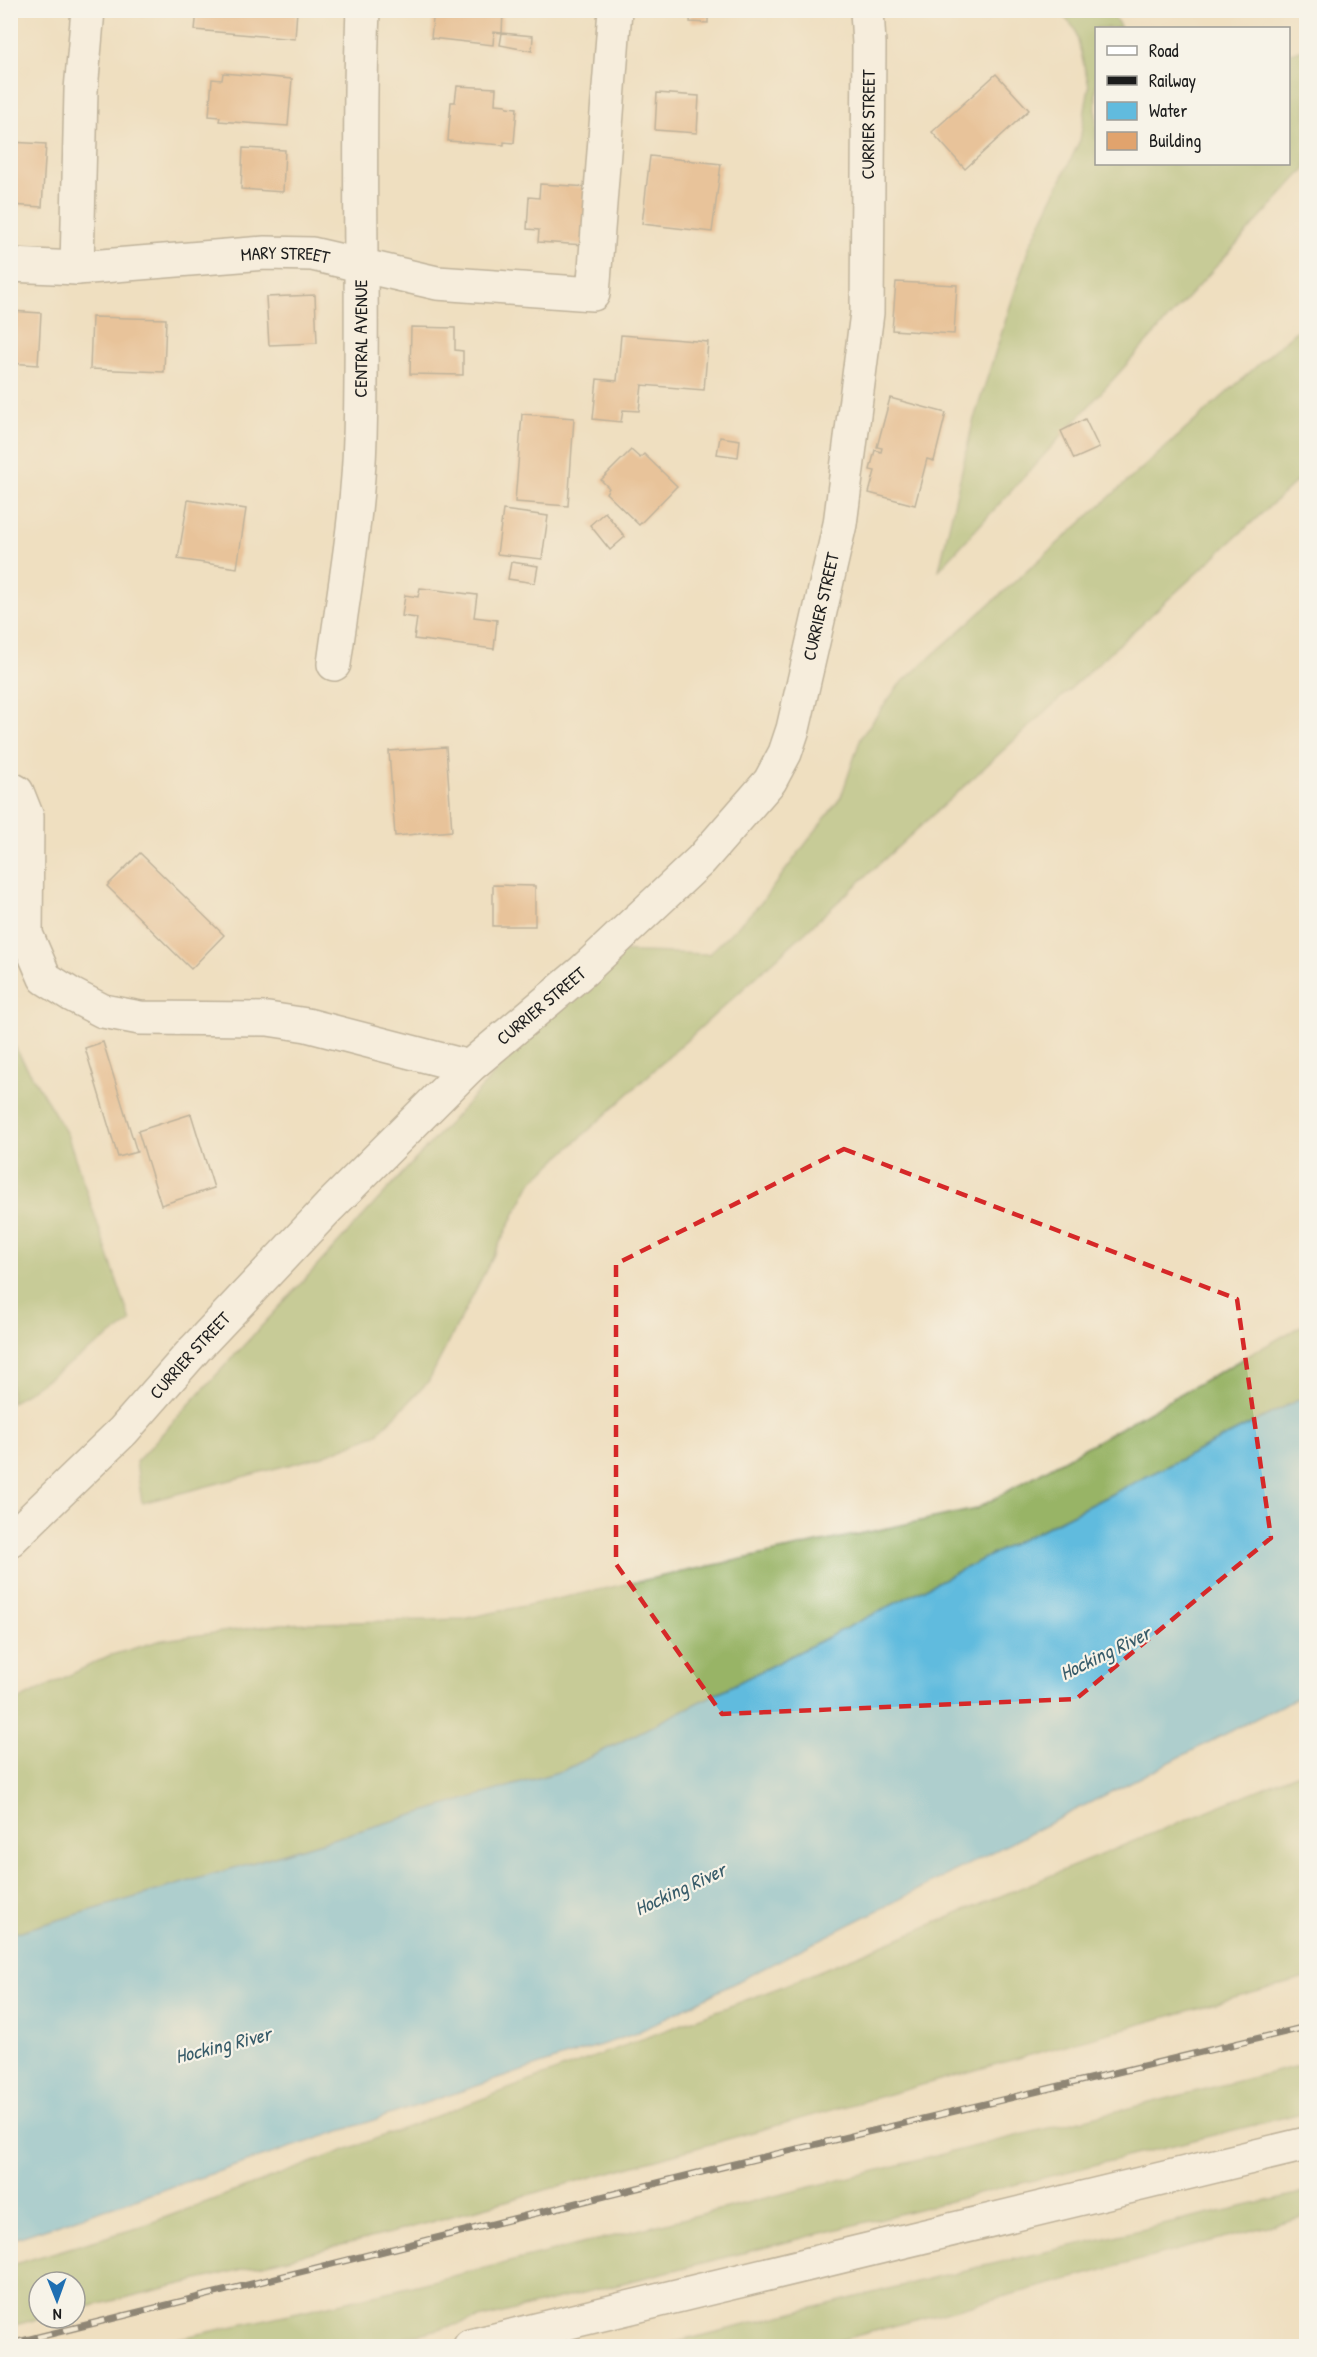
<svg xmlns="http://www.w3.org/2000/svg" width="1317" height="2357" font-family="'Patrick Hand',sans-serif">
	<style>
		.forest { fill: #98b466; stroke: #5a6841; stroke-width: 1.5 }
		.water { fill: #61bbde; stroke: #3e6c7d; stroke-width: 1.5 }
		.building { fill: #e1a36d }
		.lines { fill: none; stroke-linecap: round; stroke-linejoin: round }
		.minor-casing { stroke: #867e6e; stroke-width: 36 }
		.minor { stroke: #fff; stroke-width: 33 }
		.rail-casing { stroke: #1c1c1c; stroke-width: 7 }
		.rail { stroke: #f7f3e8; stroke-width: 4.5; stroke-dasharray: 14; stroke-linecap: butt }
		.marked { fill: none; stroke: #d62828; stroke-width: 4.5; stroke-dasharray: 12 8; stroke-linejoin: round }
		.labels { text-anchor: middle; stroke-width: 4.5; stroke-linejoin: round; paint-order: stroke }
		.street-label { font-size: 18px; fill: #1c1c1c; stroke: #f7f3e8 }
		.water-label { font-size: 20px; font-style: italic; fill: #385c6a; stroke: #f7f3e8 }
	</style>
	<rect width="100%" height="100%" fill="#f7f3e8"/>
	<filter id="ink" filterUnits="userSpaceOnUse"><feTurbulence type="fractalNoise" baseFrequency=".0167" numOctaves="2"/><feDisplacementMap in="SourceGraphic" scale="12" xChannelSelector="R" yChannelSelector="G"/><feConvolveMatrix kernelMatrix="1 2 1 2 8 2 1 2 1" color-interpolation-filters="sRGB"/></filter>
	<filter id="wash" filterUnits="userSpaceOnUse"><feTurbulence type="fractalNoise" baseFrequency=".008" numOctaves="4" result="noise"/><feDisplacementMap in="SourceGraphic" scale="24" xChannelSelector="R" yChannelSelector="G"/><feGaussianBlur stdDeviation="1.35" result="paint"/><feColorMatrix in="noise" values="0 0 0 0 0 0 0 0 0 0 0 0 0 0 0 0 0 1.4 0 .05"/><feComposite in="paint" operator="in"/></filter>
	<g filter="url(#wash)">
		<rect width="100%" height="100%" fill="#efdfc0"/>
		<g class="forest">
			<polygon points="1059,11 1111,11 1121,28 1096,28 1096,164 1288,164 1289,53 1306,49 1306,168 939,570 973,422 1029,247 1080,140 1089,86 1075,29"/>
			<polygon points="1306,322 1306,473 531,1183 428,1382 377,1434 323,1456 142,1503 136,1462 608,951 709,954 760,904 841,797 861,737 899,685"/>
			<polygon points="10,1039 67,1134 131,1322 11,1403"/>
			<polygon points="1306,1323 1306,1396 565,1770 11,1934 11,1704 108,1656 162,1640 281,1624 463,1619 976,1509"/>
			<polygon points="1306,1770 1306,1978 391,2233 75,2310 75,2282 39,2282 39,2318 42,2318 11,2326 11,2265 137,2228 778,1988"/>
			<polygon points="1306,2064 1306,2112 371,2346 145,2346 392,2291"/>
			<polygon points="1306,2192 1306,2216 818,2346 661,2346 940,2276"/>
		</g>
		<polygon class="water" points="1306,1396 1306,1693 634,2034 11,2240 11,1934 565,1770"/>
		<g id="blocks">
			<g class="building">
				<polygon points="114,10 145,10 144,16 114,13"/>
				<polygon points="197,10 297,10 295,39 195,30"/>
				<polygon points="434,10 519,10 519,14 503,13 502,33 494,32 493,45 431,38"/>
				<polygon points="691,10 708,10 708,23 690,22"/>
				<polygon points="502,33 533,36 532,51 500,45"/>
				<polygon points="223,73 292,79 288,126 219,121 220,117 209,116 212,79 222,80"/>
				<polygon points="996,74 1029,110 965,169 932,132"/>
				<polygon points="457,86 496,88 495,104 506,105 507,107 517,108 514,143 504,142 504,145 448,141 451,102 455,102"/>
				<polygon points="657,93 699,96 697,133 655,130"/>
				<polygon points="10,142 46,144 42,207 10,205"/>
				<polygon points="243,148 285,150 283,192 241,189"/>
				<polygon points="650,156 721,164 712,232 642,224"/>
				<polygon points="540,184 589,187 585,245 538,242 539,230 527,229 529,197 539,198"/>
				<polygon points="896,282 957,285 954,334 892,330"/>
				<polygon points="315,295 317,343 269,345 266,297"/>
				<polygon points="10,311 41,313 38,365 10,363"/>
				<polygon points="92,317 166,319 164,372 90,369"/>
				<polygon points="411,327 455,328 455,350 463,351 463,375 410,374"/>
				<polygon points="621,335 708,342 704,390 642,385 639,411 623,410 621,422 593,419 597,379 617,381"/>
				<polygon points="890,398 946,413 934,461 927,459 915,505 869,493 875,471 870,470 875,450 881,452 882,448 877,447"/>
				<polygon points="522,414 574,418 568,506 515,502"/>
				<polygon points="1085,419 1099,448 1074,459 1061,431"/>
				<polygon points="720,437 740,440 738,457 717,454"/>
				<polygon points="631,450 640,458 644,454 677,486 639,525 606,493 609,488 601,480"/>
				<polygon points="188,500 246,509 237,568 178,559"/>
				<polygon points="503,510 548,516 542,559 497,554"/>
				<polygon points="605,512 625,537 610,550 590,525"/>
				<polygon points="511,562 538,566 535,583 508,579"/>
				<polygon points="420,588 477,595 474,617 497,620 494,649 414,639 417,618 402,616 405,595 418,597"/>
				<polygon points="446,747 452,831 395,836 389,751"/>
				<polygon points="140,853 224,935 191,969 107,886"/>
				<polygon points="493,885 535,886 535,926 493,926"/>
				<polygon points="103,1042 137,1152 118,1157 85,1048"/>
				<polygon points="191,1114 214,1188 161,1205 138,1131"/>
			</g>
		</g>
	</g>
	<g filter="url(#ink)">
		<use href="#blocks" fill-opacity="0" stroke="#867e6e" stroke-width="1.5"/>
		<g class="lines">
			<defs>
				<g id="minor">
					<path id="s1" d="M 10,265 L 77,268 L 265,253 L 312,254 L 437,283 L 593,294 L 615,10"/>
					<polyline points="77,268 81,90 88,10"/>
					<path id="s2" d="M 334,664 C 344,589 358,515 360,438 C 364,296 357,153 363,10"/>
					<polyline points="10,788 17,792 27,817 26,934 45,978 72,995 103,1011 140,1018 268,1019 307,1025 469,1067"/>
					<path id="s3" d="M 10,1540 L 123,1431 L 195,1349 L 329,1207 L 469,1067 L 583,971 L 701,860 L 770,781 L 785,753 L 793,729 L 840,524 L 867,313 L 869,44 L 867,10"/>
					<polyline points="470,2346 1306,2144"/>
				</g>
			</defs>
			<use href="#minor" class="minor-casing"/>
			<use href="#minor" class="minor"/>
			<defs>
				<polyline id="rail" points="10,2344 730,2165 1306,2027"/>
			</defs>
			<use href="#rail" class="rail-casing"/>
			<use href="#rail" class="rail"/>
		</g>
	</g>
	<path d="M0 0H1317V2357H0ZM 844,1149 L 1237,1299 L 1271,1538 L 1076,1699 L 722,1714 L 616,1564 L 616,1264 Z" fill="#efdfc0" fill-opacity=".55" fill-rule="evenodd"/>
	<path class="marked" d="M 844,1149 L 1237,1299 L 1271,1538 L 1076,1699 L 722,1714 L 616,1564 L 616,1264 Z"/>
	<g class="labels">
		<g class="street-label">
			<text dy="6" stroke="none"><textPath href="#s3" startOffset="1744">CURRIER STREET</textPath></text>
			<text dy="6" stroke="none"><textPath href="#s1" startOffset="276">MARY STREET</textPath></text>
			<text dy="6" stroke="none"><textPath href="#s2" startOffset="327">CENTRAL AVENUE</textPath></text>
			<text dy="6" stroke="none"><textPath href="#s3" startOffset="1258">CURRIER STREET</textPath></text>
			<text dy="6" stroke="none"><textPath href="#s3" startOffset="754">CURRIER STREET</textPath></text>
			<text dy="6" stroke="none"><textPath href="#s3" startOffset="258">CURRIER STREET</textPath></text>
		</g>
		<g class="water-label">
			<text transform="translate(1105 1653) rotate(-26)" y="7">Hocking River</text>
			<text transform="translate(680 1889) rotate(-25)" y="7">Hocking River</text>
			<text transform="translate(223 2045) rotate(-14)" y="7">Hocking River</text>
		</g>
	</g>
	<rect width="1317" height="2357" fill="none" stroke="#f7f3e8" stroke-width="36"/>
	<rect x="1095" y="27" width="195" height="138" fill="#f7f3e8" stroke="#9f9d96" stroke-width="1.5"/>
	<rect x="1107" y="46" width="30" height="9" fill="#ffffff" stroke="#9f9d96" stroke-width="1.5"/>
	<text x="1149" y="57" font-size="18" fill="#1c1c1c">Road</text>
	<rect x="1107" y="76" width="30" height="9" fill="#1c1c1c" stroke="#9f9d96" stroke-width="1.5"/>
	<text x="1149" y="87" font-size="18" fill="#1c1c1c">Railway</text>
	<rect x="1107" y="102" width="30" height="18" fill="#61bbde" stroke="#9f9d96" stroke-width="1.5"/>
	<text x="1149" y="117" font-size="18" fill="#1c1c1c">Water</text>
	<rect x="1107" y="132" width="30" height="18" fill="#e1a36d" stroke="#9f9d96" stroke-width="1.5"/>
	<text x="1149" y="147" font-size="18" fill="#1c1c1c">Building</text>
	<g transform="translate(57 2300) rotate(179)"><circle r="28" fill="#f7f3e8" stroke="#9f9d96" stroke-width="1.5"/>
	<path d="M0-4.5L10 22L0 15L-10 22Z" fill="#1f6fb2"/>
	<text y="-9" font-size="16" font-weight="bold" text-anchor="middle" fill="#1c1c1c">N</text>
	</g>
</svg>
